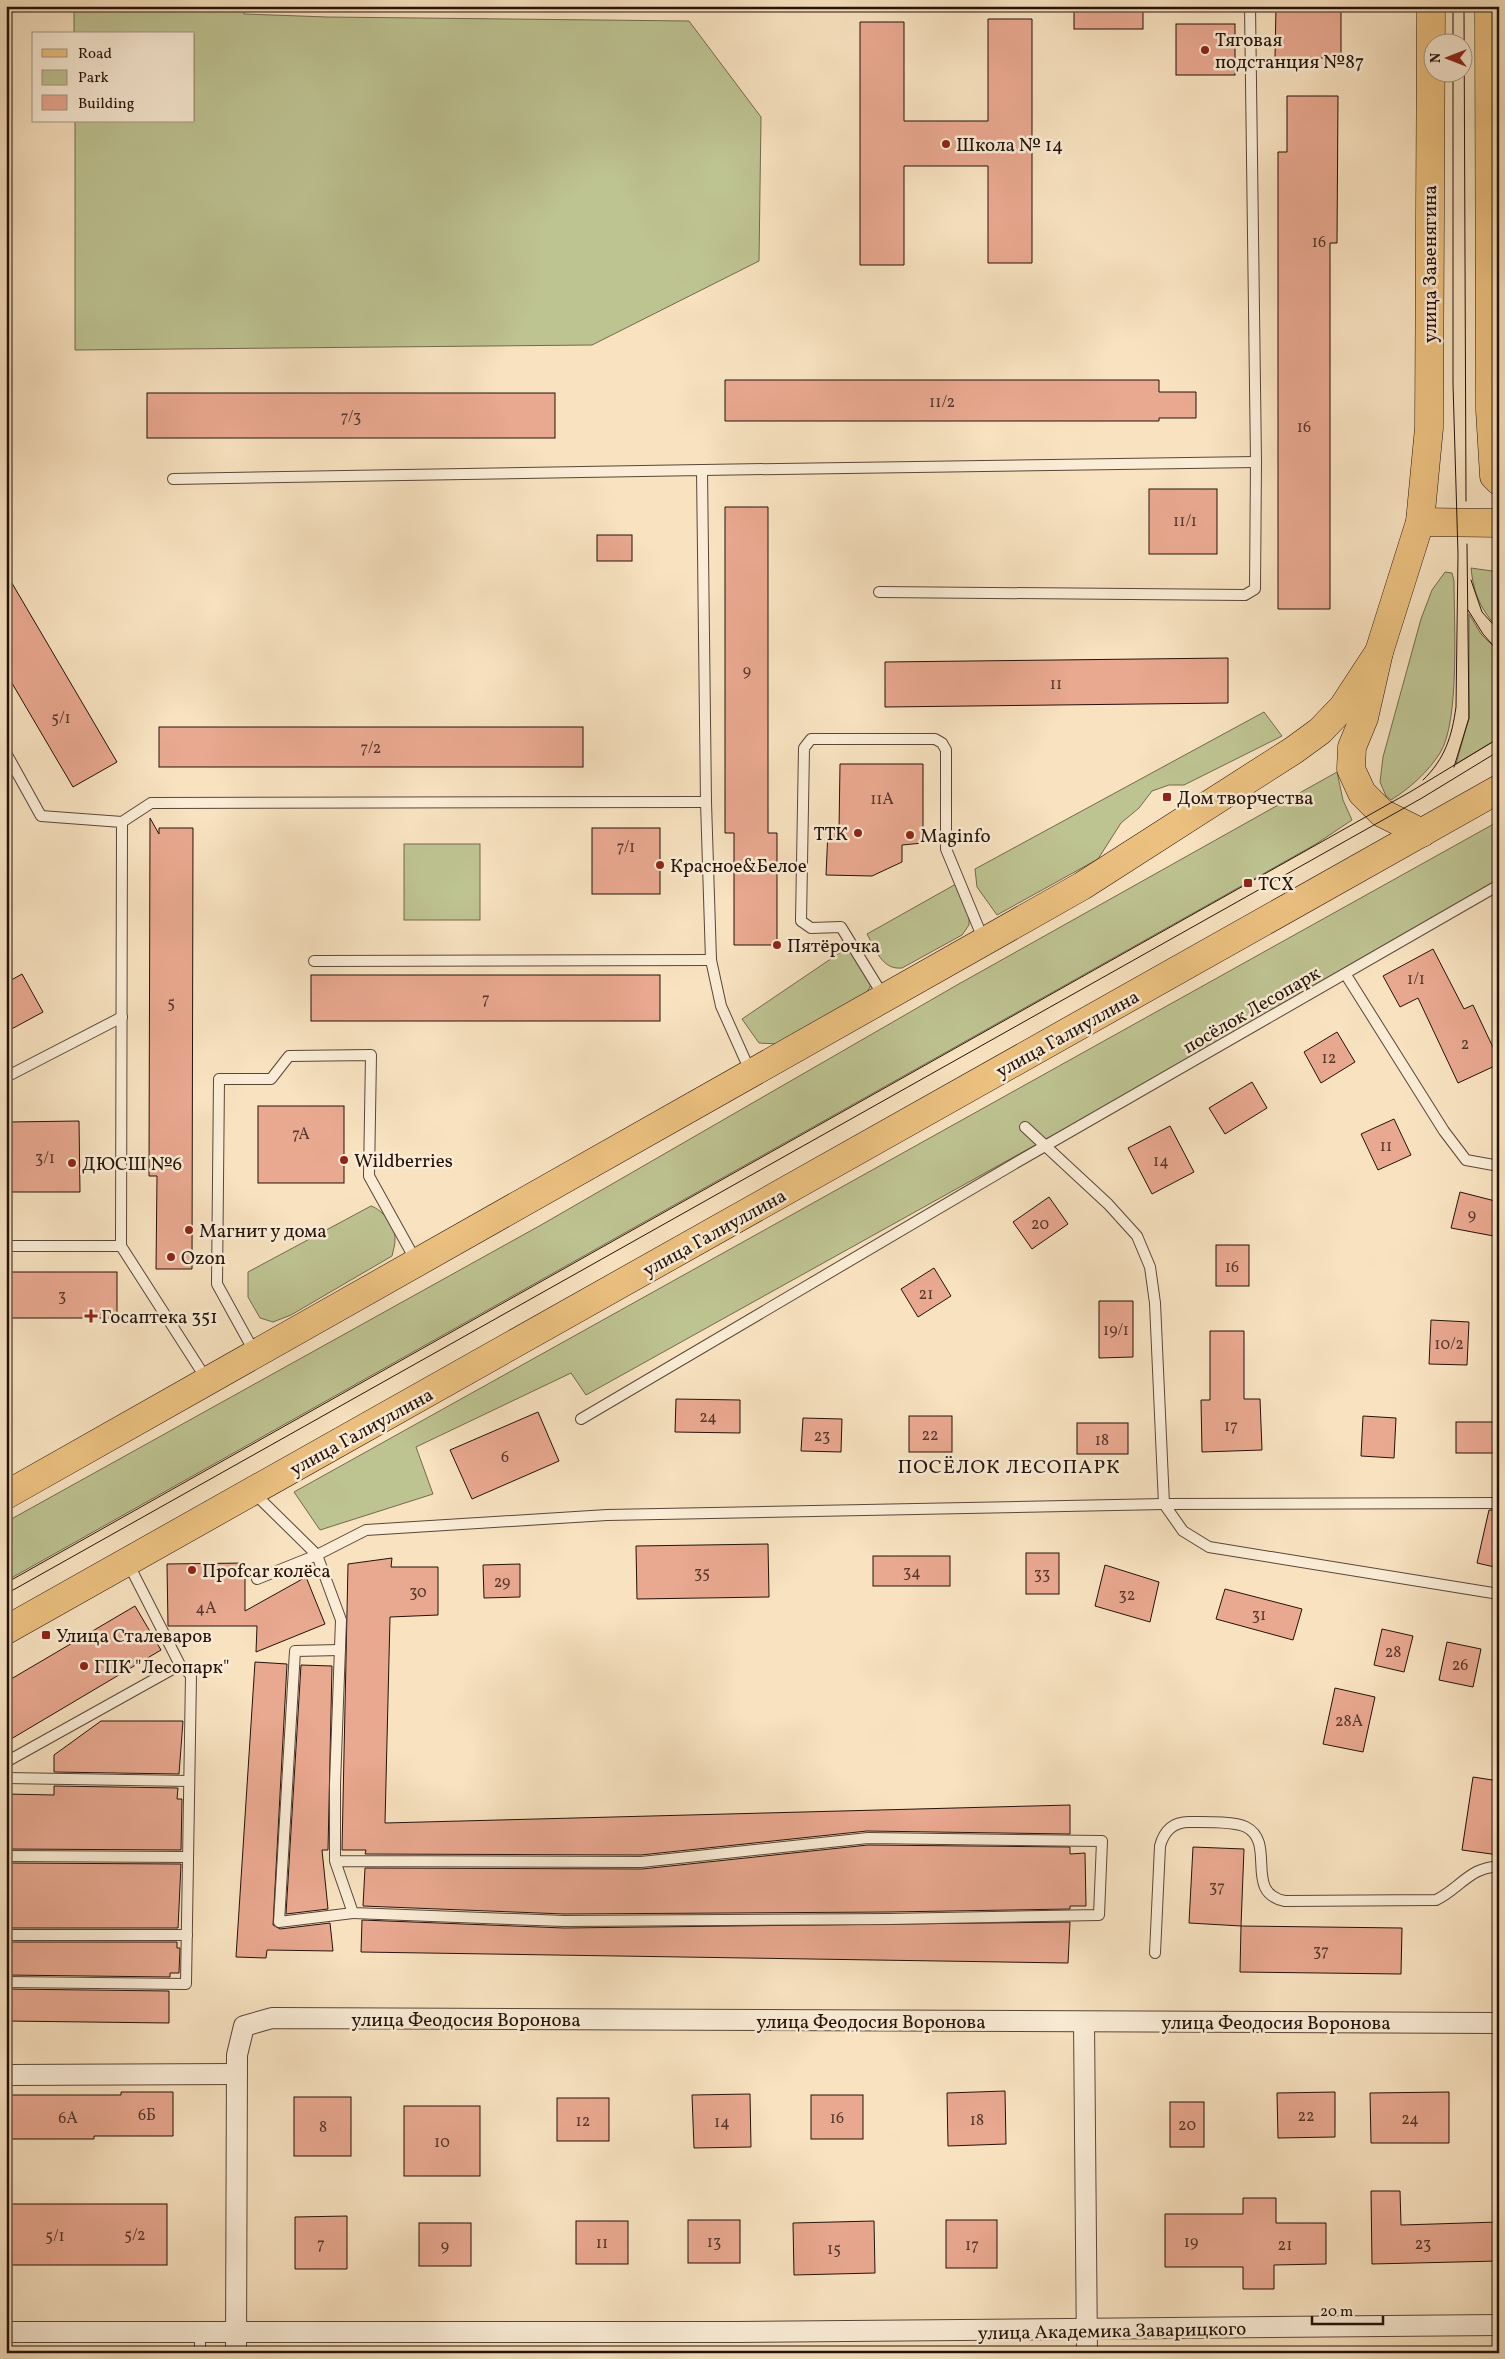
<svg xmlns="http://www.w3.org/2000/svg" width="1505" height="2359" font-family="Vollkorn,serif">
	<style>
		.green { fill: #bec392; stroke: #726a4e }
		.building { fill: #e9a890; stroke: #25120a }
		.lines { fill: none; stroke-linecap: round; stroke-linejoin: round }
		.service-casing { stroke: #5a4638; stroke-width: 12 }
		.minor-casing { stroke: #5a4638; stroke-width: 22 }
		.primary-casing { stroke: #25120a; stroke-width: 29 }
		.service { stroke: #faecd6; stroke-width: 10 }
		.minor { stroke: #faecd6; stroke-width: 20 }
		.primary { stroke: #ecc180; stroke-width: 28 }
		.tram { stroke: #25120a; stroke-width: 1 }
		.poi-dot { fill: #8f2418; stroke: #faecd6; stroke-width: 2 }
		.labels { text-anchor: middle; stroke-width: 5; stroke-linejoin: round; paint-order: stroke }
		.number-label { font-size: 16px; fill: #56382c }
		.poi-label { font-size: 19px; fill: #25120a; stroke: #faecd6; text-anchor: start }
		.street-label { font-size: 19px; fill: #25120a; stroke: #faecd6 }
		.neighbourhood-label { font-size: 20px; letter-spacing: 1px; fill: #25120a; stroke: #faecd6 }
	</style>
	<rect width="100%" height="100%" fill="#f8e2c0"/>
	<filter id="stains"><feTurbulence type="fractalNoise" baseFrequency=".004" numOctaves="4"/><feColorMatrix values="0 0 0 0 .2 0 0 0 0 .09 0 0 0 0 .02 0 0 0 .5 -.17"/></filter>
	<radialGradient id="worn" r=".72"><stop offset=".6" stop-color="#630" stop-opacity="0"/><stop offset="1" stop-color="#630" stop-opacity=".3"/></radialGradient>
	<g class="green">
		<polygon points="74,6 244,6 244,14 327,17 689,21 761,117 759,261 592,345 75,350 75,121 194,121 194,34 74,34"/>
		<path d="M 1471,568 L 1499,572 L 1499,630 C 1481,609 1474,596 1471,568 Z"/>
		<path d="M 1445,572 L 1452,573 L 1454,581 C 1454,621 1460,721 1440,753 C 1428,772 1410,788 1391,800 L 1386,796 L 1380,782 L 1383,757 L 1421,619 L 1432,590 Z"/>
		<polygon points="1469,614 1481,634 1499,652 1499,738 1456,764 1469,718"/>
		<polygon points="1264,712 1282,736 1184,785 1169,785 1152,791 1139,808 1121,823 1098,859 997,915 977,887 975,869"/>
		<polygon points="1337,772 1343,800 1352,820 1316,844 6,1581 6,1522 541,1225 957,985"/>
		<polygon points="1499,821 1499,887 586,1395 571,1373 416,1447 433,1494 320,1530 294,1492"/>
		<rect x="404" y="844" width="76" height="76"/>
		<path d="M 956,884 L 969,915 L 969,925 L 962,935 L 902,968 C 882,970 876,950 867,934 Z"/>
		<polygon points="844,950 851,950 871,985 866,994 778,1044 759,1043 742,1019"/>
		<path d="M 371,1206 C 383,1210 396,1227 395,1240 C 395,1245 393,1251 392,1256 L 291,1315 L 273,1322 L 260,1318 L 248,1297 L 248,1272 Z"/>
	</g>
	<g class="building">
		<rect x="1074" y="6" width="69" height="23"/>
		<polygon points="1276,6 1341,6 1341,58 1275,58"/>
		<polygon points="988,19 1032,19 1032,263 988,263 988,166 904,166 904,265 860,265 860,22 904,22 904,121 988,121"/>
		<rect x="1176" y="24" width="59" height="51"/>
		<polygon points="1287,96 1338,96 1337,243 1330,243 1330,609 1278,609 1278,152 1287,152"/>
		<polygon points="725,380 1159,380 1159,392 1196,392 1196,418 1159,418 1159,421 725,421"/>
		<rect x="147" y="393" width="408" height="45"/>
		<rect x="1149" y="489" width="68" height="65"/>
		<polygon points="725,507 768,507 768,833 777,833 777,945 734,945 734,833 725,833"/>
		<rect x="597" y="535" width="35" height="26"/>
		<polygon points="6,573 117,762 73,787 6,673"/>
		<polygon points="1228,658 1228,703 885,707 885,662"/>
		<rect x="159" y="727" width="424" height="40"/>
		<polygon points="840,764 923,764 923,843 902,845 902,862 872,876 826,875 828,831 839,831"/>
		<polygon points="150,818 159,834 159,828 193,828 192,1269 156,1269 157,1176 149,1176"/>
		<rect x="592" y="828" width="68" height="66"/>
		<polygon points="1433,949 1464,1009 1473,1005 1499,1060 1499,1064 1458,1083 1418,998 1400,1007 1383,976"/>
		<polygon points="22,974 43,1012 6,1032 6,983"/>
		<rect x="311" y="975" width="349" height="46"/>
		<polygon points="1337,1032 1355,1062 1321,1083 1304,1052"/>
		<polygon points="1252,1082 1267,1108 1225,1134 1209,1108"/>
		<rect x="258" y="1106" width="86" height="77"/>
		<polygon points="1394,1119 1411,1155 1378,1170 1361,1134"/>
		<polygon points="79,1121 80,1192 11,1192 10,1122"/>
		<polygon points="1170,1126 1194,1172 1152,1194 1128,1148"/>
		<polygon points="1460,1192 1499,1202 1499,1237 1451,1228"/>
		<polygon points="1049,1197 1068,1224 1032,1249 1013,1222"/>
		<rect x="1216" y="1245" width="33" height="41"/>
		<polygon points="934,1268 951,1296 918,1317 901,1289"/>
		<rect x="6" y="1272" width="111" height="46"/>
		<polygon points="1099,1301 1133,1301 1133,1357 1099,1358"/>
		<polygon points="1431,1320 1469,1322 1467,1365 1429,1364"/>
		<polygon points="1210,1331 1244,1331 1244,1399 1260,1399 1262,1450 1202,1452 1201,1400 1210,1400"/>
		<polygon points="676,1399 740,1400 740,1433 675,1432"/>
		<polygon points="538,1412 559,1461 472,1499 450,1450"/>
		<rect x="909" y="1416" width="43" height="36"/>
		<polygon points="1363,1416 1396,1418 1394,1458 1361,1456"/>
		<polygon points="803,1418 842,1419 841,1452 801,1451"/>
		<rect x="1456" y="1422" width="42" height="31"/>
		<rect x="1077" y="1423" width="51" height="31"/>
		<polygon points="1489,1510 1499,1510 1499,1568 1477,1563"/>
		<polygon points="768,1544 769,1597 637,1599 636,1546"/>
		<rect x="1026" y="1553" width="33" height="41"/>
		<rect x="873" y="1556" width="77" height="30"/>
		<polygon points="392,1558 391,1567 438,1567 438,1615 390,1617 385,1823 1070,1805 1070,1834 867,1831 641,1855 365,1854 366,1850 342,1850 348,1564"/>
		<polygon points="245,1563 245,1611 306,1577 325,1624 256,1652 257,1626 168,1626 167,1564"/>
		<polygon points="520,1564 520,1597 484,1598 483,1565"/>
		<polygon points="1105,1565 1159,1582 1150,1622 1095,1606"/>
		<polygon points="1225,1589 1302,1609 1293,1640 1216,1619"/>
		<polygon points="135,1606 161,1650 6,1742 6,1682"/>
		<polygon points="1382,1629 1413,1636 1404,1672 1374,1665"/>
		<polygon points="1447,1642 1481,1649 1473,1687 1439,1680"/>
		<polygon points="255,1662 287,1664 273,1925 280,1929 330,1923 333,1951 267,1950 266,1958 236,1957"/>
		<polygon points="301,1665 332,1666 328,1850 322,1850 328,1909 286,1914"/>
		<polygon points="1335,1688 1375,1697 1363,1752 1323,1744"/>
		<polygon points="101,1721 183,1721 179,1774 54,1772 54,1755"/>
		<polygon points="1473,1777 1499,1781 1499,1855 1462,1850"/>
		<polygon points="54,1786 178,1788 177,1799 182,1799 181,1850 6,1849 6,1794 54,1795"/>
		<polygon points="868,1845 1070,1847 1070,1854 1085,1853 1086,1906 1070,1906 1070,1909 889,1912 564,1914 363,1906 365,1868 642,1869"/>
		<polygon points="1193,1847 1244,1849 1241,1926 1189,1923"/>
		<polygon points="6,1863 181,1864 178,1928 6,1928"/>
		<polygon points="362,1920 564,1928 1070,1922 1068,1963 361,1952"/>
		<polygon points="1241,1926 1402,1928 1401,1974 1240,1972"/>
		<polygon points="6,1942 177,1942 177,1948 180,1948 179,1973 170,1973 170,1977 6,1975"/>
		<polygon points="6,1989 169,1991 169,2023 6,2021"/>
		<polygon points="1005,2091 1006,2144 948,2146 947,2093"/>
		<polygon points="121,2092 173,2092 173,2136 94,2136 94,2139 6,2139 6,2095 121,2095"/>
		<polygon points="1335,2092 1335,2137 1278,2138 1277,2093"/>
		<polygon points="1449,2092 1449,2143 1371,2143 1370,2093"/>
		<polygon points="750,2094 751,2147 694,2148 692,2095"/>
		<rect x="811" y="2095" width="52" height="44"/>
		<rect x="294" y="2097" width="57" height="59"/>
		<rect x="557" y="2098" width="52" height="43"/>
		<rect x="1170" y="2102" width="34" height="45"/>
		<rect x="404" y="2106" width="76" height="70"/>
		<polygon points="1371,2191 1400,2191 1401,2225 1499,2222 1499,2261 1372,2264"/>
		<polygon points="1243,2198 1276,2198 1276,2223 1326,2223 1326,2264 1274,2265 1274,2289 1243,2289 1243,2267 1165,2267 1165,2214 1243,2214"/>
		<rect x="6" y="2204" width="161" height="61"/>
		<polygon points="347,2216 347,2269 295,2269 295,2217"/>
		<rect x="688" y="2220" width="52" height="43"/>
		<rect x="946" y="2220" width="51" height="48"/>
		<rect x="576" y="2221" width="52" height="43"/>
		<polygon points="874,2221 875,2273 794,2275 793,2223"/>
		<rect x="419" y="2223" width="52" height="43"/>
	</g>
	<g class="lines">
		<defs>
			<g id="service">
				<polyline points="702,470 1256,462"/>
				<polyline points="173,479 702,470 706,802 711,960 721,1006 751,1073"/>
				<polyline points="879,592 1245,595 1255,589 1256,462 1250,6"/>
				<polyline points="6,753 41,816 122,822 121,1246 6,1246"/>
				<polyline points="122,822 151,803 706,802"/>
				<polyline points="314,961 711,960"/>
				<polyline points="1346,975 1444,1131 1466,1160 1499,1166"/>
				<polyline points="884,997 841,927 811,928 801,921 804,748 811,739 935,739 942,743 946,750 946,849 984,941"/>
				<polyline points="6,1077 122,1017"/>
				<polyline points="1025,1127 1108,1204 1137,1236 1150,1267 1155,1303 1164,1504 1183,1531 1209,1547 1499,1594"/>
				<polyline points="121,1246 207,1380"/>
				<polyline points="255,1353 217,1284 219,1079 271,1079 289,1056 371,1055 369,1176 416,1261"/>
				<polyline points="581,1419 1019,1161 1499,885"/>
				<polyline points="254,1493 317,1555 341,1620 335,1784 335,1861 353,1913 564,1921 889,1919 1099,1915 1102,1841 868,1838 641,1862 335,1861"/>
				<polyline points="257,1579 317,1555 366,1530 607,1515 1164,1504 1499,1503"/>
				<polyline points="340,1650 295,1651 279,1922 353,1913"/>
				<polyline points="6,1762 180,1665"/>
				<polyline points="6,1778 189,1781"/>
				<polyline points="6,1856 188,1857"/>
				<polyline points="6,1935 187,1935"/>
				<path d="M 1155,1953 L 1160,1846 C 1164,1831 1173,1822 1189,1822 C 1204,1822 1234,1821 1246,1827 C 1277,1843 1243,1893 1285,1901 L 1436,1900 C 1458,1890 1472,1865 1499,1867"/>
				<polyline points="6,1982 186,1984 191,1675 180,1665 128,1563"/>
				<polyline points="200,2353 200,2333"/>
			</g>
			<g id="minor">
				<polyline points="1084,2022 1087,2353"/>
				<polyline points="6,2075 237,2074"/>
				<path d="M 6,2332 C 504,2334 1001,2332 1499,2325"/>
				<polyline points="236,2353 237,2055 244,2026 272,2018 1499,2023"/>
			</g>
			<g id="primary">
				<polyline points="1489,6 1490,410 1494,476 1499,481"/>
				<polyline points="1420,522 1499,523"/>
				<polyline points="1422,833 1382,813 1362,793 1351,769 1352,747 1364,718 1379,652 1420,522 1429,428 1431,6"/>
				<polyline points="6,1495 1082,886 1294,750 1320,731 1343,707 1379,652"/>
				<polyline points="6,1630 1499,789"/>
			</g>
		</defs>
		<use href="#service" class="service-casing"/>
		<use href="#minor" class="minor-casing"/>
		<use href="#primary" class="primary-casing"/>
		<use href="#service" class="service"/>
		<use href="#minor" class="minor"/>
		<use href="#primary" class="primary"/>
		<g class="tram">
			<polyline points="1453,6 1453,42"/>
			<polyline points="1464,6 1466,501"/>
			<polyline points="1471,580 1482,612 1499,631"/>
			<polyline points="1468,610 1483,634 1499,652"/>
			<polyline points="1454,767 1469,718 1467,544"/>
			<path d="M 1423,780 C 1445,759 1452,736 1456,707 L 1458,554 L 1453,384 L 1453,72"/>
			<polyline points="6,1583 1410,792 1499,738"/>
			<polyline points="6,1594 1422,798 1499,751"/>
		</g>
	</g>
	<g class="poi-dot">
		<circle cx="1205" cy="50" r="5"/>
		<circle cx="946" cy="144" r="5"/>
		<rect x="1162" y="792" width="10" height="10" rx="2.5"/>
		<circle cx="858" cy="833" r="5"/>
		<circle cx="910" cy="835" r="5"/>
		<circle cx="660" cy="865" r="5"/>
		<rect x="1243" y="878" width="10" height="10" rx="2.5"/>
		<circle cx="777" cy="945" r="5"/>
		<circle cx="344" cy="1160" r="5"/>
		<circle cx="72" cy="1163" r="5"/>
		<circle cx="189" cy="1230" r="5"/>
		<circle cx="171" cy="1257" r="5"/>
		<path d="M88.5 1308.5h5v5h5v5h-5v5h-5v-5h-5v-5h5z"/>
		<circle cx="192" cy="1570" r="5"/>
		<rect x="41" y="1630" width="10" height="10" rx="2.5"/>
		<circle cx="84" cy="1666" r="5"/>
	</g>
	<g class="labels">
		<g class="number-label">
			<text x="1319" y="247">16</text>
			<text x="942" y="407">11/2</text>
			<text x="351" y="422">7/3</text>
			<text x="1304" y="432">16</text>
			<text x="1185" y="526">11/1</text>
			<text x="747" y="676">9</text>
			<text x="1056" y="689">11</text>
			<text x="61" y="723">5/1</text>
			<text x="371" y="753">7/2</text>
			<text x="882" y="804">11А</text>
			<text x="626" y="852">7/1</text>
			<text x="1416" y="984">1/1</text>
			<text x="486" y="1004">7</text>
			<text x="171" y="1008">5</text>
			<text x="1465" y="1049">2</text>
			<text x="1329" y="1063">12</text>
			<text x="301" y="1139">7А</text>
			<text x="1386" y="1151">11</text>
			<text x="45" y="1163">3/1</text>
			<text x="1161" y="1166">14</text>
			<text x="1472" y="1220">9</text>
			<text x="1040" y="1229">20</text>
			<text x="1232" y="1272">16</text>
			<text x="926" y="1299">21</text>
			<text x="62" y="1301">3</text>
			<text x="1116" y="1335">19/1</text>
			<text x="1449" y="1349">10/2</text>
			<text x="708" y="1422">24</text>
			<text x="1231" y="1431">17</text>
			<text x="930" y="1440">22</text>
			<text x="822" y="1441">23</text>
			<text x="1102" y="1445">18</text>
			<text x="505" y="1462">6</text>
			<text x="912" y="1577">34</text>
			<text x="702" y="1578">35</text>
			<text x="1042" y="1579">33</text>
			<text x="502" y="1587">29</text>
			<text x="418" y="1597">30</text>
			<text x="1127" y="1600">32</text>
			<text x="206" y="1613">4А</text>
			<text x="1259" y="1620">31</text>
			<text x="1393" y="1657">28</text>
			<text x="1460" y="1670">26</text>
			<text x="1349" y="1726">28А</text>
			<text x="1217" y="1892">37</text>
			<text x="1321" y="1956">37</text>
			<text x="147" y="2120">6Б</text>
			<text x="1306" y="2121">22</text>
			<text x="68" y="2123">6А</text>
			<text x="837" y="2123">16</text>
			<text x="1410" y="2124">24</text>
			<text x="977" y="2125">18</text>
			<text x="583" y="2126">12</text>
			<text x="722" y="2127">14</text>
			<text x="1187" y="2130">20</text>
			<text x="323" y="2132">8</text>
			<text x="442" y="2147">10</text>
			<text x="135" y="2240">5/2</text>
			<text x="55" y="2241">5/1</text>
			<text x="714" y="2247">13</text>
			<text x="1191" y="2247">19</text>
			<text x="602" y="2248">11</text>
			<text x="321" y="2249">7</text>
			<text x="1423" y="2249">23</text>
			<text x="972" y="2250">17</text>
			<text x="1285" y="2250">21</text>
			<text x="445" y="2251">9</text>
			<text x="834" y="2254">15</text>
		</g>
		<g class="poi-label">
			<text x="1215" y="46">Тяговая<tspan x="1215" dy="22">подстанция №87</tspan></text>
			<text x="956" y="151">Школа № 14</text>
			<text x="1177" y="804">Дом творчества</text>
			<text x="848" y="840" text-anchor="end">ТТК</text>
			<text x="920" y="842">Maginfo</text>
			<text x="670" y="872">Красное&amp;Белое</text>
			<text x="1258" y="890">ТСХ</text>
			<text x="787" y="952">Пятёрочка</text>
			<text x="354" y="1167">Wildberries</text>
			<text x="82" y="1170">ДЮСШ №6</text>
			<text x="199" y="1237">Магнит у дома</text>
			<text x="181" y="1264">Ozon</text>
			<text x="101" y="1323">Госаптека 351</text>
			<text x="202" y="1577">Проfcar колёса</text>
			<text x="56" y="1642">Улица Сталеваров</text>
			<text x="94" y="1673">ГПК "Лесопарк"</text>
		</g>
		<g class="street-label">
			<text transform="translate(1429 264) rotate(-90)" y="7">улица Завенягина</text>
			<text transform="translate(1251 1009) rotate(-30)" y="7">посёлок Лесопарк</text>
			<text transform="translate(1067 1033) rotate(-29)" y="7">улица Галиуллина</text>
			<text transform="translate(714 1232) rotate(-29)" y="7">улица Галиуллина</text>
			<text transform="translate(361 1431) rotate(-29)" y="7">улица Галиуллина</text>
			<text x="466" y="2026">улица Феодосия Воронова</text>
			<text x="871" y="2028">улица Феодосия Воронова</text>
			<text x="1276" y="2029">улица Феодосия Воронова</text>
			<text transform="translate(1112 2330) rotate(-1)" y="7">улица Академика Заварицкого</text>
		</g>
		<g class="neighbourhood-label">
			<text x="1009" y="1473">ПОСЁЛОК ЛЕСОПАРК</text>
		</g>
	</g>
	<rect width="1505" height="2359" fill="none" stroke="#f8e2c0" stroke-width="25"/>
	<rect x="8" y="8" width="1490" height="2344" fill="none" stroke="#25120a" stroke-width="2.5"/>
	<rect x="12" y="12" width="1480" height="2334" fill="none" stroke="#25120a"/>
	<rect x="32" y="32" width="162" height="90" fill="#faecd6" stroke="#a59584"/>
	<rect x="42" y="49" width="25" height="8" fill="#ecc180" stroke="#a59584"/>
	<text x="78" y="58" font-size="15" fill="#25120a">Road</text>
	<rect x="42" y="70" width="25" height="15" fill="#bec392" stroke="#a59584"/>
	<text x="78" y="82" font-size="15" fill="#25120a">Park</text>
	<rect x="42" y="95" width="25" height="15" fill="#e9a890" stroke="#a59584"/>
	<text x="78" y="108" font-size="15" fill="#25120a">Building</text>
	<g transform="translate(1448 58) rotate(270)"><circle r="24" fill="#faecd6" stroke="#a59584"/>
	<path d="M0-4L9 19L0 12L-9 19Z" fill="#8f2418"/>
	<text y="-8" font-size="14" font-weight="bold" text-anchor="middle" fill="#25120a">N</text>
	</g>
	<path d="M1312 2316v8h71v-8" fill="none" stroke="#25120a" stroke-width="2.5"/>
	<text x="1320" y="2316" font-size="15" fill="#25120a" stroke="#faecd6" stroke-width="4" paint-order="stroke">20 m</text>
	<rect width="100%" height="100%" filter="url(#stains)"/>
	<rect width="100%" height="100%" fill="url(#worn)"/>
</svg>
